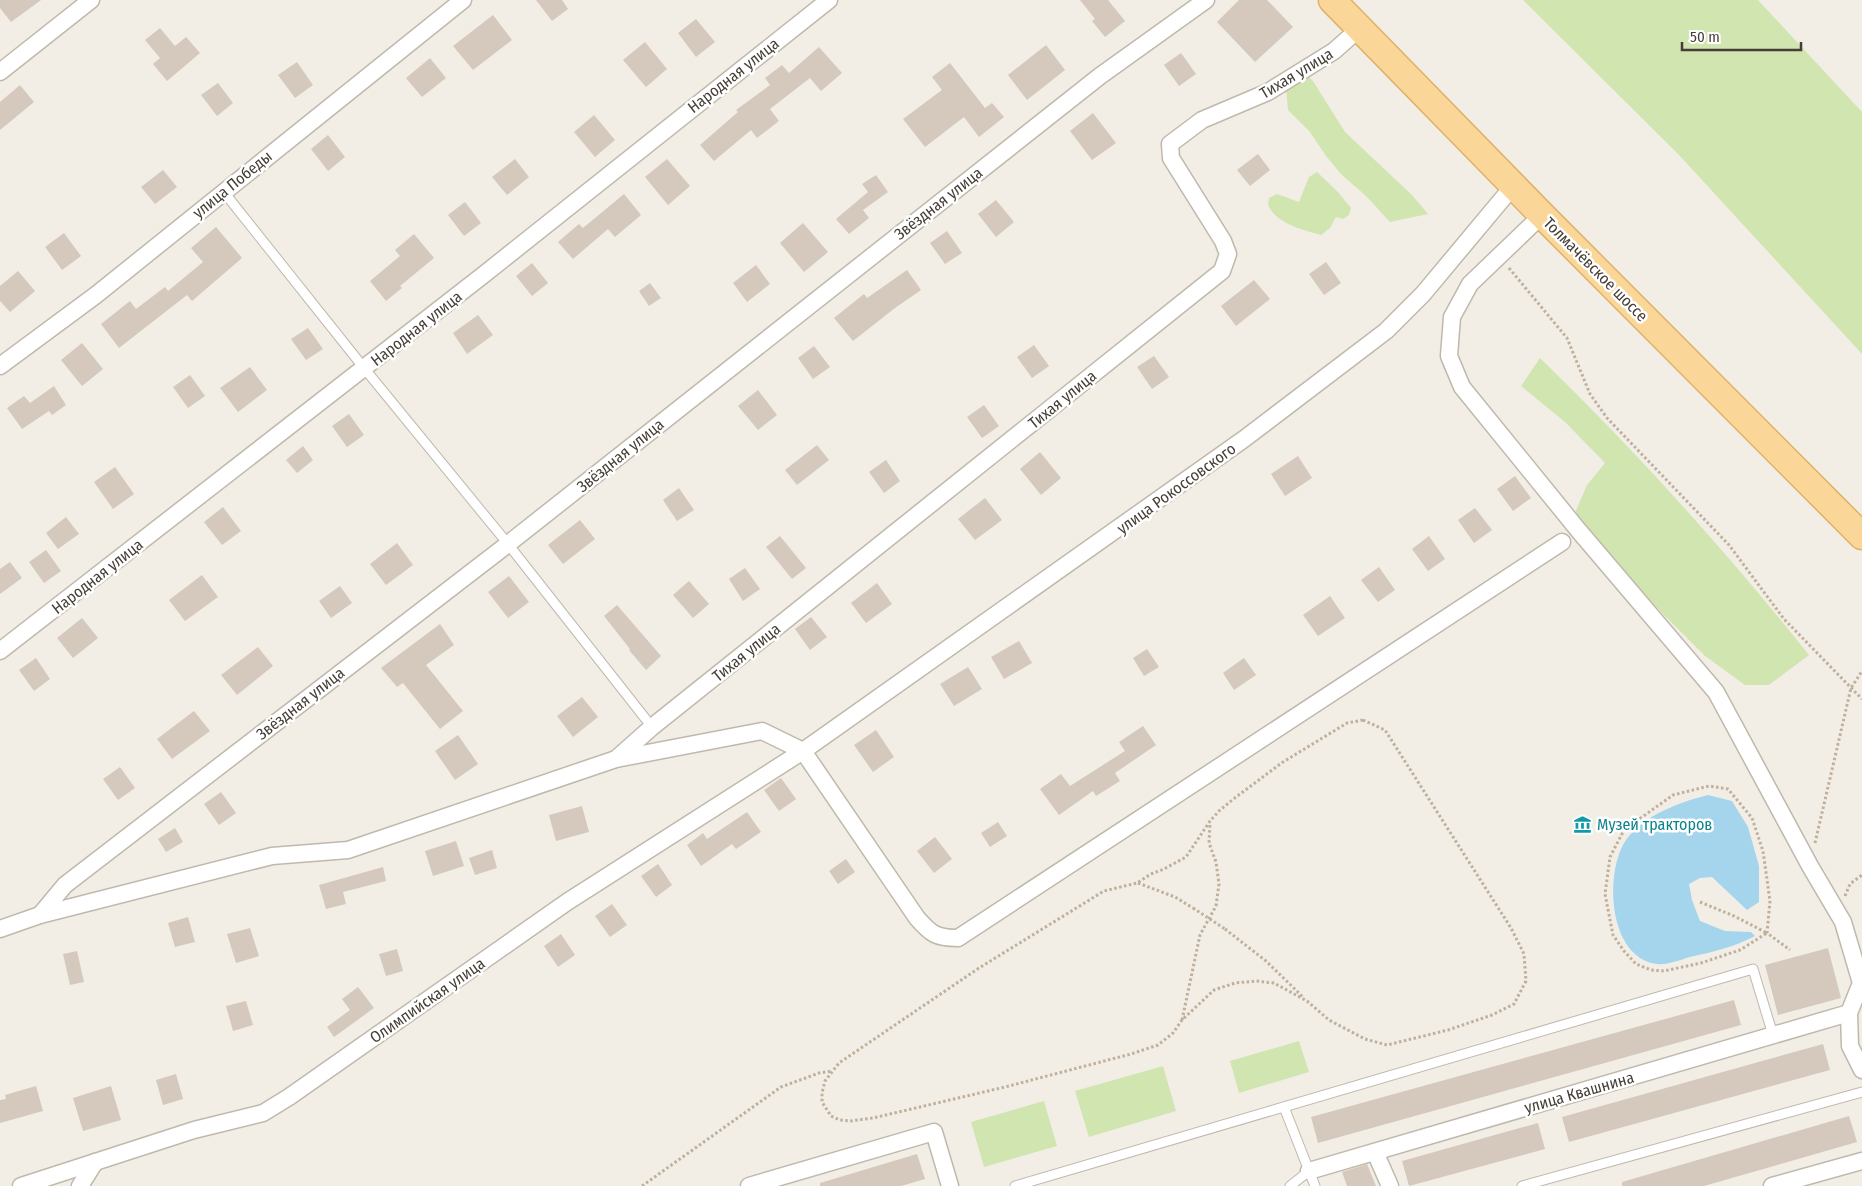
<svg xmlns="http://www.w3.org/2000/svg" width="1862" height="1186" font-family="'Fira Sans Condensed',sans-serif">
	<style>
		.green { fill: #d1e5b1 }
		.water { fill: #a5d5ed }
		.building { fill: #d4c9bc }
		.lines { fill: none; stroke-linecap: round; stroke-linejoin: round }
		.lane-casing { stroke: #c0b8ac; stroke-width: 11 }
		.street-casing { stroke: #c0b8ac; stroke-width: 19 }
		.primary-casing { stroke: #deb268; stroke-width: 29 }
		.path { stroke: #bfaf9b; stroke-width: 3; stroke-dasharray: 2.5 2.5; stroke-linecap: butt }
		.lane { stroke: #fff; stroke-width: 9 }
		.street { stroke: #fff; stroke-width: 16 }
		.primary { stroke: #fad798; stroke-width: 26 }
		.path-bridge { stroke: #bfaf9b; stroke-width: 3; stroke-dasharray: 2.5 2.5; stroke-linecap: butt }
		.labels { text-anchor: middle; stroke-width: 5; stroke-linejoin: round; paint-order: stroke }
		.street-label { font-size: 16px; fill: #453e36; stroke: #fff }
		.culture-label { font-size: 16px; fill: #0d838f; stroke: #fff; text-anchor: start }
	</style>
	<rect width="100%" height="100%" fill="#f2eee6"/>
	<g class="green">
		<polygon points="1523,0 1758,0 1862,112 1862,354 1679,155"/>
		<polygon points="1304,72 1313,81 1345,132 1412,195 1428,214 1390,222 1366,196 1341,174 1326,156 1310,132 1288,110 1285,78"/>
		<path d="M 1317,172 L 1338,192 L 1351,208 L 1349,215 L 1343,219 L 1336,217 L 1330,228 L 1321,235 C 1301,229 1277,224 1268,205 L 1269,198 L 1277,194 L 1299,202 L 1309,177 Z"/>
		<path d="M 1540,358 C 1636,451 1726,551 1809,655 L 1769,685 L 1745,685 L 1705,656 L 1664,615 L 1619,567 L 1575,513 L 1587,485 L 1605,463 L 1565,422 L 1521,386 Z"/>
		<polygon points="1299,1041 1309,1072 1239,1093 1230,1061"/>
		<polygon points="1163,1066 1176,1111 1089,1137 1075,1091"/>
		<polygon points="1044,1101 1057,1146 984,1167 971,1122"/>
	</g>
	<path class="water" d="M 1708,795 L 1732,801 L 1748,827 L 1759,866 L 1759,902 L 1747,910 L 1712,877 L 1700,878 L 1689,884 L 1692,900 L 1700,921 L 1725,931 L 1751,932 L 1755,936 C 1734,947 1713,952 1690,957 C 1680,960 1668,965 1657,964 C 1608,958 1604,872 1626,840 C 1644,815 1680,802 1708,795 Z"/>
	<g class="building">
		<polygon points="0,0 41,0 11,22 0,8"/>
		<polygon points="536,0 562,0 568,9 552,21"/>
		<polygon points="1080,0 1108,0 1125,21 1105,37 1092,21 1095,19"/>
		<polygon points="1239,0 1267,0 1293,27 1255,62 1217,22"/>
		<polygon points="493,15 512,40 473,70 453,46"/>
		<polygon points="696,19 715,42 696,57 678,33"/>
		<polygon points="160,28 175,46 186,37 200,53 167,81 153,64 160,58 145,40"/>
		<polygon points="645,42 667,69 646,87 623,60"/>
		<polygon points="1046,45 1065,70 1027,100 1008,75"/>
		<polygon points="819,47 842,73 821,91 810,78 770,109 779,121 757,138 751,130 714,161 700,145 738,112 736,110 770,85 765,78 782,65 789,73"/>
		<polygon points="1181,53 1196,74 1179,86 1164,65"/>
		<polygon points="430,58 446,78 422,97 406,78"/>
		<polygon points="297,62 313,85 295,98 278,75"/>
		<polygon points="950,63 985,108 992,103 1004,117 979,137 964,117 925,147 903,119 942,90 932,77"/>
		<polygon points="218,83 233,103 217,116 201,95"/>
		<polygon points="20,85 34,102 0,130 0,102"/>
		<polygon points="1093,113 1116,143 1092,160 1070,131"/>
		<polygon points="594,115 615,140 595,157 574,132"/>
		<polygon points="328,135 345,157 328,171 311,149"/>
		<polygon points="1258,154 1270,170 1250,186 1237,170"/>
		<polygon points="515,159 529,177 507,195 492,177"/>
		<polygon points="667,159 690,186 668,205 645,177"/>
		<polygon points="163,170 177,187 155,204 141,187"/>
		<polygon points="876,175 888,192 863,210 869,218 849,234 836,219 868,192 862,184"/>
		<polygon points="624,194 641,215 615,237 608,229 573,259 558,242 579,224 583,228"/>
		<polygon points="996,200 1014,222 996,237 978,214"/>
		<polygon points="465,202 481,223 464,236 448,215"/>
		<polygon points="803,223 828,252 804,272 780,243"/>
		<polygon points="216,227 242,258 192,301 187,295 119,348 101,324 130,301 136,309 165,287 168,291 203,262 191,248"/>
		<polygon points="947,231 962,253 945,264 930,243"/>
		<polygon points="64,233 81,256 62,270 45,247"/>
		<polygon points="414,234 434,258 400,286 402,288 386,301 370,281 400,256 395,250"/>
		<polygon points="1326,262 1341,283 1324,295 1309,274"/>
		<polygon points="532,263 548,283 532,296 516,276"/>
		<polygon points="756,265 770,284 747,302 733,283"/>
		<polygon points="907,270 921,290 895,308 853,341 834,318 864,294 867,298"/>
		<polygon points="18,271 35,291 10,312 0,301 0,286"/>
		<polygon points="1254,280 1270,299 1236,326 1221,306"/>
		<polygon points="650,283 661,298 649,306 639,291"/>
		<polygon points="478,315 493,335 467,354 453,333"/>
		<polygon points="308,328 323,349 306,360 291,339"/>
		<polygon points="82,343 103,369 82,386 61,360"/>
		<polygon points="1034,345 1049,366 1032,378 1017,357"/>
		<polygon points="814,346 830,367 813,379 798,358"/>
		<polygon points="1154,356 1169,377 1152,389 1137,367"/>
		<polygon points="250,367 267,390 238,412 220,388"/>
		<polygon points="190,375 205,396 188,408 173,387"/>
		<polygon points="54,386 66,405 52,415 49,411 22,429 7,408 24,396 30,403"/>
		<polygon points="758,390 777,415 758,430 738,406"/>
		<polygon points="984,405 999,426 982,438 967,417"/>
		<polygon points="349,414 364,435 347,447 332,426"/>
		<polygon points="817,445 829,460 797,485 785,470"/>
		<polygon points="303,446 313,460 297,473 286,460"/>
		<polygon points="1040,452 1061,478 1041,495 1020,469"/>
		<polygon points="1298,456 1312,478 1285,496 1271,474"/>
		<polygon points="886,460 900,481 884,493 869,472"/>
		<polygon points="115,467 134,494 113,509 94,482"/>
		<polygon points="1515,476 1531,498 1513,511 1497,489"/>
		<polygon points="679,488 694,510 677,521 663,500"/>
		<polygon points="985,498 1002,520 975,540 958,519"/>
		<polygon points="223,507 241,531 222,545 204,522"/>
		<polygon points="1475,508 1492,530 1474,543 1458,520"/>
		<polygon points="66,517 79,534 58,549 46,533"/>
		<polygon points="580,520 595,539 563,564 548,545"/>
		<polygon points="780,536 806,568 792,579 766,547"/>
		<polygon points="1429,536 1445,559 1428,571 1412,549"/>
		<polygon points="397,543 413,565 386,585 370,564"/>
		<polygon points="46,550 61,571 44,583 29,562"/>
		<polygon points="10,562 22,578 0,594 0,569"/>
		<polygon points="1379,567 1395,590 1378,602 1361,580"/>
		<polygon points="745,568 760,589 743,601 729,579"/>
		<polygon points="202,575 218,597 185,621 169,600"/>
		<polygon points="509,576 529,602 508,618 488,592"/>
		<polygon points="689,581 709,604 693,618 673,595"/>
		<polygon points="877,583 892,604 866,623 851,603"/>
		<polygon points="340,586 352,603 331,618 319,601"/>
		<polygon points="1330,596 1345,618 1318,636 1303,615"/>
		<polygon points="617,605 661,656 646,670 629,650 630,649 604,616"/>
		<polygon points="811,617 827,637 810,650 795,629"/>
		<polygon points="82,618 98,638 73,658 57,638"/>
		<polygon points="440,624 454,645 426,665 463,711 440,729 403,683 397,687 381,668"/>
		<polygon points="1019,641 1032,663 1004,679 991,657"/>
		<polygon points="258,647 273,666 237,695 221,675"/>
		<polygon points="1147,649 1159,667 1144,676 1133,658"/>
		<polygon points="36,658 50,679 34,691 19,670"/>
		<polygon points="1244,658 1256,675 1234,690 1223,673"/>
		<polygon points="968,667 982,689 954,706 940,684"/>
		<polygon points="582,697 598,717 573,737 557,716"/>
		<polygon points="194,711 210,731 172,759 157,739"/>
		<polygon points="1143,726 1156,745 1115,773 1120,781 1096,796 1093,791 1059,815 1040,789 1061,774 1070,786 1125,751 1119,742"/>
		<polygon points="876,730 894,757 873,772 854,745"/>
		<polygon points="458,735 478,764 455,780 435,751"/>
		<polygon points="120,767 135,788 118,800 103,779"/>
		<polygon points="781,778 796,799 779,811 764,790"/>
		<polygon points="221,792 236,813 219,825 204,804"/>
		<polygon points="582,806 589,832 556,841 549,815"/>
		<polygon points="747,812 761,832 736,849 732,844 701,866 687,845 703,833 707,839"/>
		<polygon points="998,822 1007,836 990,847 981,833"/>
		<polygon points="175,828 183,842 166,852 158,839"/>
		<polygon points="935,837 952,859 934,873 917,851"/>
		<polygon points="456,841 464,866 433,876 425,851"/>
		<polygon points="492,850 497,868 475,875 469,858"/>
		<polygon points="846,859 855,872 838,884 829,871"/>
		<polygon points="658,864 672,885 656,897 641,876"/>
		<polygon points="383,867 386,881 343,892 346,904 326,909 319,885"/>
		<polygon points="612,904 627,925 610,937 595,916"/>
		<polygon points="188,917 195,942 175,947 168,923"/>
		<polygon points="250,928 259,956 236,963 227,934"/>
		<polygon points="561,934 575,955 558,967 544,946"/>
		<polygon points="1828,948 1841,998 1778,1015 1765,965"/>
		<polygon points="397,949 403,971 386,976 379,954"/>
		<polygon points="77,951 84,982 70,985 63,954"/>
		<polygon points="358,987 374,1008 334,1037 327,1027 350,1010 342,999"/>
		<polygon points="1734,1000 1741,1025 1318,1143 1311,1117"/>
		<polygon points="246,1001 253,1025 233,1031 226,1006"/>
		<polygon points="1823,1044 1830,1070 1569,1142 1562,1117"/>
		<polygon points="176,1074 183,1099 163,1105 156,1080"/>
		<polygon points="36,1086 43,1111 0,1123 0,1100 6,1099 5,1095"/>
		<polygon points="111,1086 121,1120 83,1131 73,1098"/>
		<polygon points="1849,1116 1857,1142 1704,1186 1622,1186 1622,1182"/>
		<polygon points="1538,1123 1545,1149 1409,1186 1402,1161"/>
		<polygon points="917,1154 925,1179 901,1186 820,1186 820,1183"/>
		<polygon points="1367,1164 1376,1186 1347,1186 1342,1172"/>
	</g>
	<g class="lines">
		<defs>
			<g id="lane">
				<polyline points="223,191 364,368 508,544 652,727"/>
				<polyline points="1284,1107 1315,1186"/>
				<polyline points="1015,1186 1753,969 1773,1035"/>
				<polyline points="1290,1186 1309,1171"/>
				<polyline points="1522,1186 1862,1092"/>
			</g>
			<g id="street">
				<polyline points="0,72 91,0"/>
				<polyline points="1542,215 1470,284 1452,317 1449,356 1462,387 1579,531 1716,692 1810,866 1843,922 1861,983 1849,1013 1850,1046 1862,1070"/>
				<polyline points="0,366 96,295 463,0"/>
				<polyline points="0,651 482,276 829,0"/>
				<polyline points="616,759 652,727 1222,271 1228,254 1223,241 1171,158 1170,144 1202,120 1268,92 1334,51 1360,28"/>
				<polyline points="40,915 65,885 508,544 1100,76 1206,0"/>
				<path d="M 0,929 L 40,915 L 272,856 L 348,850 L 616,759 L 762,731 L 803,751 L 917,918 C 931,934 936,938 958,938 L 1562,542"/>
				<polyline points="1375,1152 1390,1186"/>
				<polyline points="1309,1171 1849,1013"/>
				<polyline points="21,1186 194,1130 263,1113 289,1097 567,902 803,751 1244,439 1386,331 1423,294 1514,185"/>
				<polyline points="80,1186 95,1162"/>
				<polyline points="749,1186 934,1132 950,1186"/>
				<polyline points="1772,1186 1862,1161"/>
			</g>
			<polyline id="primary" points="1332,0 1542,215 1862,536"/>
		</defs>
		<use href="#lane" class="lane-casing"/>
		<use href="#street" class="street-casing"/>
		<use href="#primary" class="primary-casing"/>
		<g class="path">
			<polyline points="1509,268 1567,338 1590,394 1607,418 1729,545 1784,619 1862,699"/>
			<polygon points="1363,720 1385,730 1511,928 1524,954 1526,981 1514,1004 1492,1015 1448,1030 1387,1045 1365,1039 1329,1020 1307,1001 1274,983 1256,981 1235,983 1214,990 1182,1020 1173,1033 1158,1045 1131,1054 1005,1087 873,1118 850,1121 840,1120 831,1116 822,1102 822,1093 825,1081 839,1063 979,968 1104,891 1137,883 1151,874 1164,869 1186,857 1210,821 1220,810 1236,797 1283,762 1347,723"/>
			<polyline points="1815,843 1851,688 1862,671"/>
			<polyline points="1138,883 1175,897 1193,908"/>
			<polyline points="1845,896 1850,884 1862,875"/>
			<polyline points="1700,902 1734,916 1767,933 1740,950 1701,963 1664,971 1651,970 1636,964 1624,951 1613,935 1605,894 1610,857 1624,830 1673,795 1709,786 1728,789 1752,818 1763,851 1770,901 1767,933 1790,950"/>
			<polyline points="1225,929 1266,961 1304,998"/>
			<polyline points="1182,1020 1200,935 1216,906 1219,884 1216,862 1209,843 1210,823"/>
			<polyline points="642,1186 781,1087 819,1073 832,1071"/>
		</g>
		<use href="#lane" class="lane"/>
		<use href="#street" class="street"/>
		<use href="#primary" class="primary"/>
		<polyline class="path-bridge" points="1193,908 1225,929"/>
	</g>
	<defs>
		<symbol id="museum-bare" viewBox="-9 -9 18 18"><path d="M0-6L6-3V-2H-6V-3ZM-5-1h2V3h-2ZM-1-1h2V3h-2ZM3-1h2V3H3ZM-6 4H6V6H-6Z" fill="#0f9aa8" stroke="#fff" stroke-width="2.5" paint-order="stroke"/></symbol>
	</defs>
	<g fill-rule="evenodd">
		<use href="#museum-bare" x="1570" y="812" width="25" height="25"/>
	</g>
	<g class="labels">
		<g class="street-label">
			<text transform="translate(1296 73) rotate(-31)" y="6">Тихая улица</text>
			<text transform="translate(733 75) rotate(-38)" y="6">Народная улица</text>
			<text transform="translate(232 184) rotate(-39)" y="6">улица Победы</text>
			<text transform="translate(938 203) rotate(-38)" y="6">Звёздная улица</text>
			<text transform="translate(1596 269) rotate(45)" y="6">Толмачёвское шоссе</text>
			<text transform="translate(416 328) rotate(-38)" y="6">Народная улица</text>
			<text transform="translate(1062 399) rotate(-39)" y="6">Тихая улица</text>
			<text transform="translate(620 455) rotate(-39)" y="6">Звёздная улица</text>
			<text transform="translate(1176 488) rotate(-36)" y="6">улица Рокоссовского</text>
			<text transform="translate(97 576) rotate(-38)" y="6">Народная улица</text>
			<text transform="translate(746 652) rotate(-39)" y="6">Тихая улица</text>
			<text transform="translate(300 703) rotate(-38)" y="6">Звёздная улица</text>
			<text transform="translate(427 1000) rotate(-35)" y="6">Олимпийская улица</text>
			<text transform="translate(1579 1092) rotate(-16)" y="6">улица Квашнина</text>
		</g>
		<g class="culture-label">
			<text x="1597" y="830">Музей тракторов</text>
		</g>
	</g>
	<path d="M1682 42v8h119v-8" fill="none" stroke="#453e36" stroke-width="2.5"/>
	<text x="1690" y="42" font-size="15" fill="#453e36" stroke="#ffffff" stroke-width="4" paint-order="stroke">50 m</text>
</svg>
